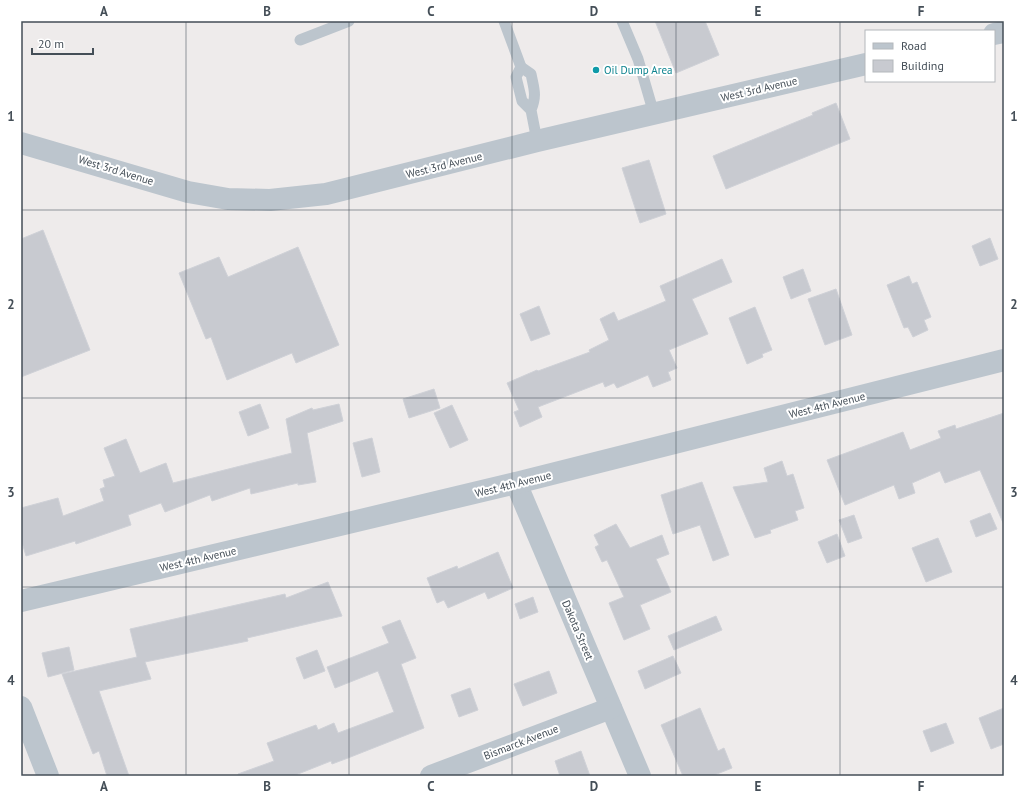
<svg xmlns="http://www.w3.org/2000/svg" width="1025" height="797" font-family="'PT Sans',sans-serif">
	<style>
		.building { fill: #c8cad0; stroke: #cfd1d7 }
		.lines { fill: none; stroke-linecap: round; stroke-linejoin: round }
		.service { stroke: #bcc5cd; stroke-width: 11 }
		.minor { stroke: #bcc5cd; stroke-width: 22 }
		.grid { fill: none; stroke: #444e57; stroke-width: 1; stroke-opacity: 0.55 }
		.culture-dot { fill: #0f9aa8; stroke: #fff; stroke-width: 1.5 }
		.labels { text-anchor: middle; stroke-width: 4; stroke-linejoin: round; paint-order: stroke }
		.culture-label { font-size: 11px; fill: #0d838f; stroke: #fff; text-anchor: start }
		.street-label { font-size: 11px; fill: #444e57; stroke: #fff }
		.neatline { fill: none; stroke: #444e57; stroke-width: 1.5 }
		.grid-label { font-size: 13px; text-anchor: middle; font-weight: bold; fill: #444e57 }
	</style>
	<rect width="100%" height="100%" fill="#eeebeb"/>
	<g class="building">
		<polygon points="655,21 705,21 719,55 676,73"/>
		<polygon points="836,103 850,139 726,189 713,156 813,115 812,113"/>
		<polygon points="649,160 666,214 640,223 622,168"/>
		<polygon points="43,230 90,350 21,377 21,239"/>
		<polygon points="990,238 998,259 980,266 972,246"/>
		<polygon points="298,247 339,345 296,363 292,353 227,380 211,337 206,339 179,273 219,257 228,277"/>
		<polygon points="722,259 732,282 692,299 708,334 669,350 677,368 668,372 671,380 653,387 648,375 617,388 614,383 605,387 603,382 538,407 542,417 520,427 514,412 519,410 507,383 537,370 538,371 590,352 589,350 609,340 600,319 614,312 618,321 666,301 660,286"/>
		<polygon points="803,269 811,291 791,299 783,277"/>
		<polygon points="909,276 912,284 917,282 931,317 924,320 928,330 913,337 908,327 904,328 887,285"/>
		<polygon points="836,289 852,335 825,345 808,299"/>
		<polygon points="539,306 550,334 531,341 520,314"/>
		<polygon points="755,307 772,350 762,354 763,357 747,364 729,318"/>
		<polygon points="434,389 440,408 409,418 403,399"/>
		<polygon points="260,404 269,428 248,436 239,412"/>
		<polygon points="339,404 343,421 307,433 316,482 298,485 298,483 251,494 250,488 212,501 210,495 165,512 161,503 128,515 131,525 76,544 75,541 26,556 21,539 21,508 58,498 63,516 104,501 100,489 105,487 103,480 115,476 104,448 126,439 140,473 166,463 173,483 292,453 286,419 312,408 313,410"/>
		<polygon points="452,405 468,440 450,448 434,413"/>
		<polygon points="1004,413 1004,525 980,470 945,483 940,471 912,483 915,493 899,499 894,485 845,505 827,460 903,432 910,450 941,438 938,431 955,425 956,429"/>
		<polygon points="372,438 380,472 362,477 353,443"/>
		<polygon points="782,461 787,476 793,474 804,508 795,511 798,520 770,530 771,533 755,538 733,487 768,482 764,468"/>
		<polygon points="702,482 729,555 713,561 700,525 673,534 661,495"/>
		<polygon points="990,513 997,529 976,537 970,521"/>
		<polygon points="854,515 862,538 848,543 839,520"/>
		<polygon points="616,524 630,548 662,535 669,554 656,559 671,592 640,605 650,629 624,640 609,603 624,597 607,560 602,562 595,547 599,545 594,535"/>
		<polygon points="837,534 845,556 827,563 818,542"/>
		<polygon points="938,538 952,572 926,582 912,548"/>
		<polygon points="498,552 513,588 488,599 485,592 448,608 444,600 437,603 427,578 457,566 458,569"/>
		<polygon points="328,582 342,616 247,638 248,641 145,662 151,679 99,691 129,776 107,776 99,751 93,754 62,674 137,657 130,629 285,594 286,598"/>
		<polygon points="533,597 538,612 520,619 515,604"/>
		<polygon points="716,616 722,630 674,650 668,636"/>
		<polygon points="400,620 416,658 401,664 424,728 348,758 332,764 331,761 293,776 238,776 238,774 274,761 267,743 316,725 318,730 334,723 338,733 394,712 378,671 335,688 327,667 389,643 382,627"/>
		<polygon points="69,647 74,670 48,677 42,653"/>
		<polygon points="317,650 325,671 304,679 296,658"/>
		<polygon points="673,656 681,673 645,689 638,671"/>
		<polygon points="549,671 557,693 523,706 514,684"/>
		<polygon points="470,688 478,710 459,717 451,695"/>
		<polygon points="700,708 718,751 724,748 732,768 712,776 683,776 661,725"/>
		<polygon points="1004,708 1004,744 991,749 979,718"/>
		<polygon points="946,723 954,743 931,752 923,731"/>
		<polygon points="581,751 590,776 560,776 555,761"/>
	</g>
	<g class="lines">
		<g class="service">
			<polyline points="504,21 521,67"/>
			<polyline points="622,21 638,59 654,114"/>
			<polyline points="300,40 349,21"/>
			<path d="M 531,110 C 537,95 534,89 531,74 L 521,67 L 516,77 L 522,101 L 531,110 L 537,141"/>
		</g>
		<g class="minor">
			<polyline points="994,34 1004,32"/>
			<polyline points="21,143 188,192 228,199 270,200 326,194 537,141 866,64"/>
			<polyline points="516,483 640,776"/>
			<polyline points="21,601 516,483 1004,360"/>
			<polyline points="21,707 48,776"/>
			<polyline points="431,776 611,708"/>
		</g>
	</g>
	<path class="grid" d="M 186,21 L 186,776M 349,21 L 349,776M 512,21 L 512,776M 676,21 L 676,776M 840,21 L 840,776M 21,210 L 1004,210M 21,398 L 1004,398M 21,587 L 1004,587"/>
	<circle class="culture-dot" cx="596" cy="70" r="4"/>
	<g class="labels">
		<g class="culture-label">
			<text x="604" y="74">Oil Dump Area</text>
		</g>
		<g class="street-label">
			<text transform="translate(759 89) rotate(-13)" y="4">West 3rd Avenue</text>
			<text transform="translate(444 165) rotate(-14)" y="4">West 3rd Avenue</text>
			<text transform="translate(116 170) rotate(17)" y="4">West 3rd Avenue</text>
			<text transform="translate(827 405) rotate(-14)" y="4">West 4th Avenue</text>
			<text transform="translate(513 484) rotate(-14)" y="4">West 4th Avenue</text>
			<text transform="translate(198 559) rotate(-13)" y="4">West 4th Avenue</text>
			<text transform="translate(578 630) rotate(67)" y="4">Dakota Street</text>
			<text transform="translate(521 742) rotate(-21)" y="4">Bismarck Avenue</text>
		</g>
	</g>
	<rect width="1025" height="797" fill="none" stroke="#ffffff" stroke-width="44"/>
	<rect x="865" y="30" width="130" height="52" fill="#ffffff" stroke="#b4b8bc"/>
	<rect x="873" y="43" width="20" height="6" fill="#bcc5cd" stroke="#b4b8bc"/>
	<text x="901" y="50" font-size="12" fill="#444e57">Road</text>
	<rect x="873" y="60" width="20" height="12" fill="#c8cad0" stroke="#b4b8bc"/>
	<text x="901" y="70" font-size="12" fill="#444e57">Building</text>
	<path d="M32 48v6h61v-6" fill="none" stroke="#444e57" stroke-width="2"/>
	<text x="38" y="48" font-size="12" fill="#444e57" stroke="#ffffff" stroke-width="3" paint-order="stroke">20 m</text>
	<rect x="22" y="22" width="981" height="753" class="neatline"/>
	<g class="grid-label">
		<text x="104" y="16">A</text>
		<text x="267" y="16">B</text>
		<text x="431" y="16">C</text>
		<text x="594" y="16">D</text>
		<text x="758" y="16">E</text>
		<text x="921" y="16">F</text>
		<text x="11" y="121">1</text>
		<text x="1014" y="121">1</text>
		<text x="11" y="309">2</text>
		<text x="1014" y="309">2</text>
		<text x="11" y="497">3</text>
		<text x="1014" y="497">3</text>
		<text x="11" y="685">4</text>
		<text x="1014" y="685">4</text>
		<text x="104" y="791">A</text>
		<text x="267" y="791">B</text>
		<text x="431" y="791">C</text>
		<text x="594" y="791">D</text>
		<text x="758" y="791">E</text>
		<text x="921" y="791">F</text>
	</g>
</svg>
